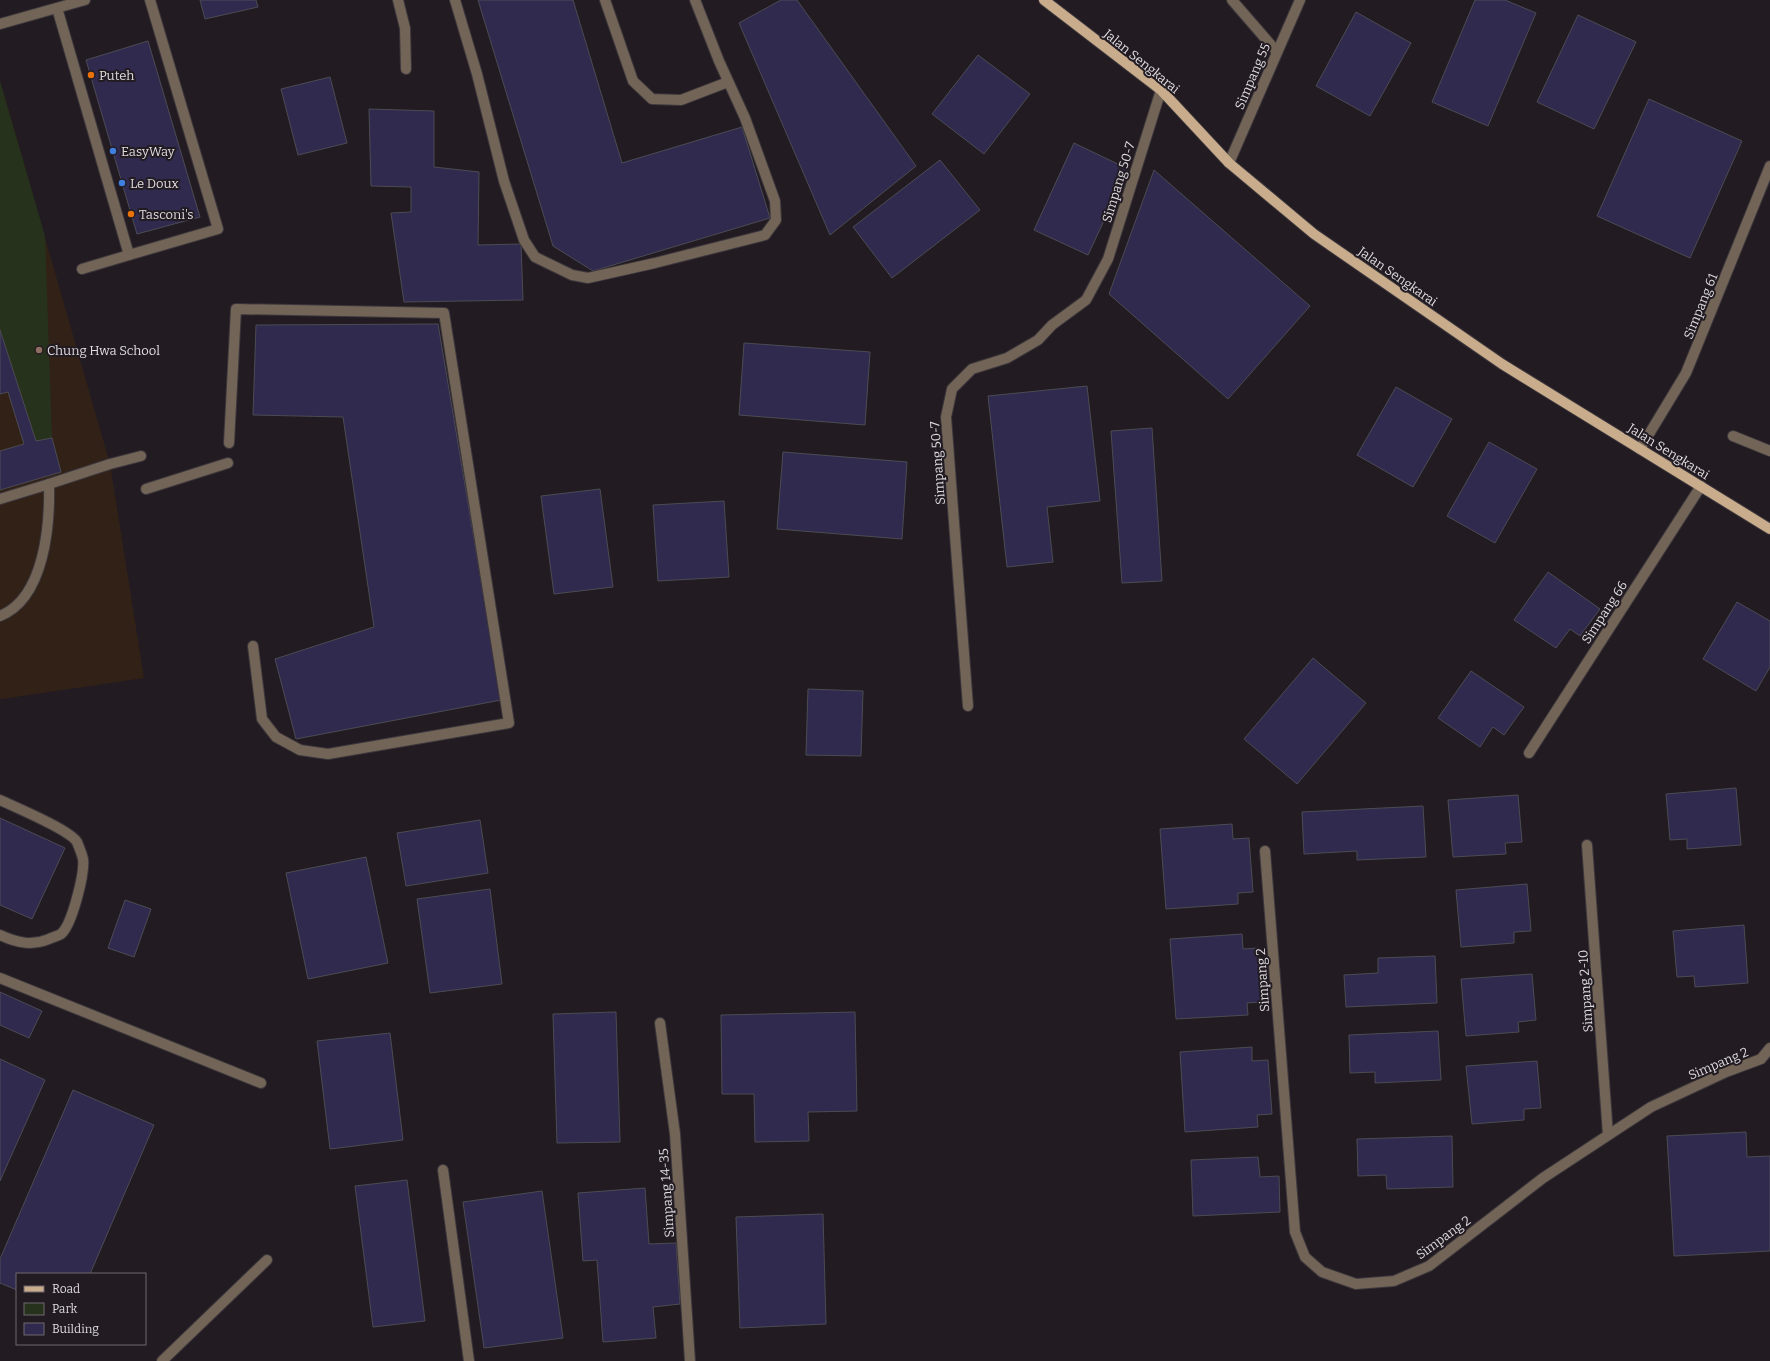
<svg xmlns="http://www.w3.org/2000/svg" width="1770" height="1361" font-family="Bitter,serif">
	<style>
		.education { fill: #312117 }
		.green { fill: #27321c }
		.building { fill: #302a4e; stroke: #4c4b54 }
		.lines { fill: none; stroke-linecap: round; stroke-linejoin: round }
		.minor-casing { stroke: #3c373c; stroke-width: 12 }
		.major-casing { stroke: #3c373c; stroke-width: 12 }
		.minor { stroke: #726456; stroke-width: 10 }
		.major { stroke: #c8ac8c; stroke-width: 10 }
		.food-dot { fill: #e8710a; stroke: #221c22; stroke-width: 1.5 }
		.shop-dot { fill: #3f7fe0; stroke: #221c22; stroke-width: 1.5 }
		.education-dot { fill: #8d6e63; stroke: #221c22; stroke-width: 1.5 }
		.labels { text-anchor: middle; stroke-width: 4; stroke-linejoin: round; paint-order: stroke }
		.street-label { font-size: 13px; fill: #dfdbdf; stroke: #221c22 }
		.poi-label { font-size: 13px; fill: #dfdbdf; stroke: #221c22; text-anchor: start }
	</style>
	<rect width="100%" height="100%" fill="#221c22"/>
	<polygon class="education" points="0,81 110,464 144,678 2,699 0,699"/>
	<polygon class="green" points="0,81 45,236 52,438 36,441 0,330"/>
	<g class="building">
		<polygon points="200,0 256,0 258,7 205,19"/>
		<polygon points="478,0 573,0 622,163 742,127 770,218 593,271 553,246"/>
		<polygon points="781,0 797,0 916,166 830,235 739,23"/>
		<polygon points="1475,0 1505,0 1536,13 1488,126 1432,102"/>
		<polygon points="1356,12 1411,43 1370,116 1316,86"/>
		<polygon points="1578,15 1636,42 1594,129 1537,102"/>
		<polygon points="148,41 200,217 137,234 86,60"/>
		<polygon points="978,55 1030,94 984,154 932,114"/>
		<polygon points="330,77 347,143 298,155 281,89"/>
		<polygon points="1649,99 1742,141 1690,258 1597,216"/>
		<polygon points="369,109 434,111 434,167 479,172 478,245 521,244 523,300 404,302 391,213 411,212 411,187 371,186"/>
		<polygon points="1074,143 1128,169 1088,255 1034,230"/>
		<polygon points="940,160 980,210 892,278 853,227"/>
		<polygon points="1154,170 1310,306 1228,399 1109,294"/>
		<polygon points="438,324 501,700 296,739 275,659 374,627 343,417 253,415 256,325"/>
		<polygon points="0,330 36,441 52,438 61,472 0,490 0,451 24,444 8,392 0,394"/>
		<polygon points="744,343 870,352 865,425 739,415"/>
		<polygon points="1087,386 1100,501 1047,507 1053,562 1007,567 988,396"/>
		<polygon points="1396,387 1452,419 1413,487 1357,455"/>
		<polygon points="1152,428 1162,581 1122,583 1111,431"/>
		<polygon points="1489,442 1537,469 1495,543 1447,516"/>
		<polygon points="783,452 907,462 902,539 777,529"/>
		<polygon points="600,489 613,587 554,594 541,496"/>
		<polygon points="724,501 729,577 658,581 653,505"/>
		<polygon points="1548,572 1600,609 1580,636 1570,629 1556,648 1514,620"/>
		<polygon points="1737,602 1770,621 1770,667 1756,691 1703,659"/>
		<polygon points="1313,658 1366,703 1297,784 1244,739"/>
		<polygon points="1471,671 1524,707 1504,735 1493,727 1480,747 1438,718"/>
		<polygon points="808,689 863,691 861,756 806,755"/>
		<polygon points="1736,788 1741,845 1687,849 1687,839 1670,840 1666,794"/>
		<polygon points="1518,795 1522,842 1505,843 1506,854 1453,857 1448,800"/>
		<polygon points="1423,806 1426,857 1357,860 1357,851 1304,854 1302,812"/>
		<polygon points="0,818 65,848 32,919 0,905"/>
		<polygon points="480,820 488,873 406,886 397,833"/>
		<polygon points="1232,824 1233,839 1249,838 1253,892 1238,893 1238,904 1166,909 1160,829"/>
		<polygon points="366,857 388,963 308,979 286,873"/>
		<polygon points="1527,884 1531,931 1514,932 1514,943 1461,947 1456,890"/>
		<polygon points="490,889 502,984 430,993 417,899"/>
		<polygon points="125,900 151,909 134,957 108,948"/>
		<polygon points="1744,925 1748,983 1695,987 1694,976 1677,977 1673,931"/>
		<polygon points="1242,934 1243,949 1259,948 1262,1002 1247,1003 1248,1015 1176,1019 1170,939"/>
		<polygon points="1435,956 1437,1003 1346,1007 1344,975 1378,973 1378,958"/>
		<polygon points="1532,974 1536,1020 1518,1022 1519,1032 1466,1036 1461,979"/>
		<polygon points="0,992 42,1011 29,1038 0,1025"/>
		<polygon points="616,1012 620,1142 557,1143 553,1014"/>
		<polygon points="855,1012 857,1111 808,1112 809,1141 755,1142 754,1094 722,1094 721,1015"/>
		<polygon points="1438,1031 1441,1080 1375,1083 1375,1072 1350,1073 1349,1035"/>
		<polygon points="390,1033 403,1140 330,1149 317,1041"/>
		<polygon points="1252,1047 1252,1061 1268,1060 1272,1114 1257,1115 1258,1127 1185,1132 1180,1052"/>
		<polygon points="0,1059 45,1080 0,1181"/>
		<polygon points="1537,1061 1541,1108 1524,1109 1524,1120 1472,1124 1466,1066"/>
		<polygon points="73,1090 154,1125 90,1274 17,1274 17,1290 0,1283 0,1259"/>
		<polygon points="1746,1132 1747,1157 1770,1156 1770,1251 1674,1256 1667,1136"/>
		<polygon points="1452,1136 1453,1187 1387,1189 1386,1175 1358,1176 1357,1139"/>
		<polygon points="1258,1157 1260,1177 1279,1176 1280,1212 1193,1216 1191,1160"/>
		<polygon points="407,1180 425,1321 373,1327 355,1186"/>
		<polygon points="645,1188 649,1244 676,1243 680,1304 653,1307 656,1338 603,1342 597,1260 583,1261 578,1193"/>
		<polygon points="542,1191 563,1338 484,1348 463,1202"/>
		<polygon points="823,1214 826,1324 740,1328 736,1217"/>
	</g>
	<g class="lines">
		<defs>
			<g id="minor">
				<polyline points="398,0 405,28 406,69"/>
				<polyline points="455,0 477,74 504,181 524,240 535,257 572,275 588,278 655,263 765,235 776,220 775,201 745,118 719,61 695,0"/>
				<polyline points="605,0 633,81 652,99 681,100 728,82"/>
				<polyline points="1232,0 1277,52"/>
				<polyline points="57,8 129,255 218,229 150,0"/>
				<polyline points="0,24 85,0"/>
				<polyline points="1229,163 1300,0"/>
				<polyline points="82,269 129,255"/>
				<polyline points="1733,436 1770,451"/>
				<polyline points="229,443 236,309 444,313 509,723 328,754 300,750 276,737 262,719 253,646"/>
				<polyline points="1640,449 1686,373 1770,166"/>
				<polyline points="49,484 110,464 141,456"/>
				<polyline points="146,489 228,463"/>
				<path d="M 0,499 L 49,484 C 50,524 45,598 0,616"/>
				<polyline points="968,706 946,417 952,389 972,369 1007,358 1038,340 1052,325 1086,300 1108,259 1161,90"/>
				<polyline points="1529,753 1701,486"/>
				<path d="M 0,800 C 15,807 70,830 77,842 C 79,847 82,854 83,859 C 85,873 72,925 61,934 C 58,936 53,937 49,939 C 32,946 17,943 0,935"/>
				<polyline points="1587,845 1608,1135"/>
				<polyline points="1265,851 1295,1232 1305,1257 1322,1272 1356,1284 1394,1281 1429,1266 1543,1178 1651,1107 1726,1072 1761,1059 1770,1048"/>
				<polyline points="0,978 261,1083"/>
				<polyline points="660,1023 675,1134 690,1361"/>
				<polyline points="443,1170 469,1361"/>
				<polyline points="162,1361 267,1260"/>
			</g>
			<polyline id="major" points="1044,0 1161,90 1229,163 1314,234 1502,364 1770,529"/>
		</defs>
		<use href="#minor" class="minor-casing"/>
		<use href="#major" class="major-casing"/>
		<use href="#minor" class="minor"/>
		<use href="#major" class="major"/>
	</g>
	<g class="food-dot">
		<circle cx="91" cy="75" r="4"/>
		<circle cx="131" cy="214" r="4"/>
	</g>
	<g class="shop-dot">
		<circle cx="113" cy="151" r="4"/>
		<circle cx="122" cy="183" r="4"/>
	</g>
	<circle class="education-dot" cx="39" cy="350" r="4"/>
	<g class="labels">
		<g class="street-label">
			<text transform="translate(1142 61) rotate(39)" y="5">Jalan Sengkarai</text>
			<text transform="translate(1252 76) rotate(-67)" y="5">Simpang 55</text>
			<text transform="translate(1118 182) rotate(-73)" y="5">Simpang 50-7</text>
			<text transform="translate(1398 276) rotate(35)" y="5">Jalan Sengkarai</text>
			<text transform="translate(1700 306) rotate(-68)" y="5">Simpang 61</text>
			<text transform="translate(1669 451) rotate(32)" y="5">Jalan Sengkarai</text>
			<text transform="translate(937 463) rotate(-94)" y="5">Simpang 50-7</text>
			<text transform="translate(1604 612) rotate(-57)" y="5">Simpang 66</text>
			<text transform="translate(1262 980) rotate(-94)" y="5">Simpang 2</text>
			<text transform="translate(1585 991) rotate(-94)" y="5">Simpang 2-10</text>
			<text transform="translate(1718 1063) rotate(-23)" y="5">Simpang 2</text>
			<text transform="translate(666 1193) rotate(-94)" y="5">Simpang 14-35</text>
			<text transform="translate(1443 1237) rotate(-36)" y="5">Simpang 2</text>
		</g>
		<g class="poi-label">
			<text x="99" y="80">Puteh</text>
			<text x="121" y="156">EasyWay</text>
			<text x="130" y="188">Le Doux</text>
			<text x="139" y="219">Tasconi's</text>
			<text x="47" y="355">Chung Hwa School</text>
		</g>
	</g>
	<rect x="16" y="1273" width="130" height="72" fill="#221c22" stroke="#6e686e"/>
	<rect x="24" y="1286" width="20" height="6" fill="#c8ac8c" stroke="#6e686e"/>
	<text x="52" y="1293" font-size="12" fill="#dfdbdf">Road</text>
	<rect x="24" y="1303" width="20" height="12" fill="#27321c" stroke="#6e686e"/>
	<text x="52" y="1313" font-size="12" fill="#dfdbdf">Park</text>
	<rect x="24" y="1323" width="20" height="12" fill="#302a4e" stroke="#6e686e"/>
	<text x="52" y="1333" font-size="12" fill="#dfdbdf">Building</text>
</svg>
